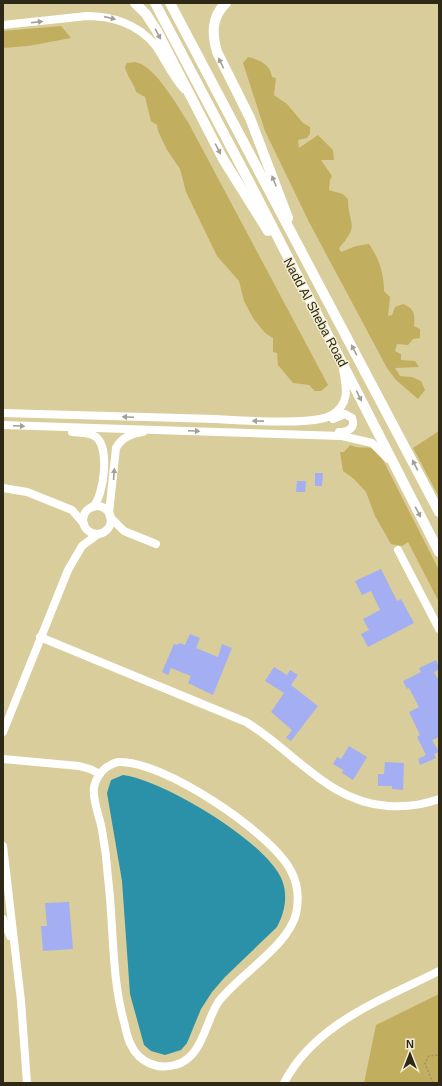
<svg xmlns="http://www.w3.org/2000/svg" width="442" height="1086" font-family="Helvetica,sans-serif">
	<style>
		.green { fill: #c1af5f }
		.water { fill: #2a91a9 }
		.building { fill: #a3aff2 }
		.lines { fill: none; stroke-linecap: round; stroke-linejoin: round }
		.path { stroke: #9e946d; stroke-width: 1.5; stroke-dasharray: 2 2; stroke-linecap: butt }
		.minor { stroke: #fff; stroke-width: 8 }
		.major { stroke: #fff; stroke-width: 10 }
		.oneway { fill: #a19f96 }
		.labels { text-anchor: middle; stroke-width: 3; stroke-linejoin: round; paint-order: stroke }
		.street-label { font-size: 13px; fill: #2e2916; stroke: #f4eed5 }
	</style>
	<rect width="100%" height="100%" fill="#d9cd9b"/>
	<g class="green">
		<polygon points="61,26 71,38 28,46 3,48 3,31"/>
		<path d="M 248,57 C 260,60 270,64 272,77 L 276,78 L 274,95 L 287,104 L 303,123 L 310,127 L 310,134 L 307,138 L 298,140 L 299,148 L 318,135 L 333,150 L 334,160 L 321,160 L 332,176 L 330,180 L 329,190 L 343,194 L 348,199 C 348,226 361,223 339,248 L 341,252 L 356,246 L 369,244 C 379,258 384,274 384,291 L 390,297 L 388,316 L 392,315 L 395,307 L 403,304 C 415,309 415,314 414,326 L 420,329 L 420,338 L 413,339 L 408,345 L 397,344 L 395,351 L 401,354 L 401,360 L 415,361 L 419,367 L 395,368 L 400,376 L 412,377 L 421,381 L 425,390 L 418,399 L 396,380 L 387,368 L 309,222 L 265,131 L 243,63 Z"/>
		<path d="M 135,62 C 155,65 177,106 188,122 L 328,385 L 321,391 L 315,391 L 309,385 L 293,383 L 278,365 L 277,353 L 273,352 L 273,338 L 265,333 L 253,318 L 244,301 L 239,281 L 217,256 L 186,192 L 180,169 L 167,150 L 158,131 L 157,125 L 151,121 L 145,97 L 136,92 C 134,83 127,77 125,67 L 127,63 Z"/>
		<polygon points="439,431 439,497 413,448"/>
		<path d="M 350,445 C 368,452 370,440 383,460 L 439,570 L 439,602 L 408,542 L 402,546 L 391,544 L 375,516 L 366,492 L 354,479 L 343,471 L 340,452 L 344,452 Z"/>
		<polygon points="439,994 439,1083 364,1083 376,1025"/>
	</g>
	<path class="water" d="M 123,775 C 163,780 267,842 282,880 C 288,896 285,912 277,927 L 225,977 L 212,992 L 201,1009 L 187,1043 L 181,1050 L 165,1055 L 151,1051 L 144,1045 L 130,994 L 122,881 L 107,793 L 111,780 Z"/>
	<g class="building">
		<polygon points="315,473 323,473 322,486 315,486"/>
		<polygon points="297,481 306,481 305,492 296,492"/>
		<polygon points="381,569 397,601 401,599 414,623 368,647 361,634 369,630 363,619 380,610 371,591 362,595 355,581"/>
		<polygon points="190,634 200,638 196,648 218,657 222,644 232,648 213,695 188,683 191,676 171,668 168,675 162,672 174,644 178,645 179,643 185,645"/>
		<polygon points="436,660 439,667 439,670 434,672 439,681 439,737 432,740 439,752 434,754 436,758 420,765 418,759 426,755 417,737 420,735 409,712 419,707 409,688 407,689 403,681 421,672 419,668"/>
		<polygon points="274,667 287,675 290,670 298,675 291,685 318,706 291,741 286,738 292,730 271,712 284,693 265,681"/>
		<polygon points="349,746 367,757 353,780 342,773 343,770 333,764 337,757 341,759"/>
		<polygon points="385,762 404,763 403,790 392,789 392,786 378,786 378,774 384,774"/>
		<polygon points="69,902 73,949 43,951 41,926 47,926 45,903"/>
	</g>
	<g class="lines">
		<polyline class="path" points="433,1083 425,1063 429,1056 439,1055"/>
		<g class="minor">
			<path d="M 3,25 L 87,16 C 112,16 138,24 155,45 C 165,59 172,76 184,89"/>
			<path d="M 3,413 C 74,415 144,417 215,419 C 239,420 314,426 332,415 C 351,403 346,386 343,369"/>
			<path d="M 333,419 L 345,414 L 352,418 C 356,428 348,432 339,432"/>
			<polyline points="3,425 342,436 372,443 388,459"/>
			<path d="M 72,432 C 80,433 89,432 96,437 C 110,448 104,495 93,507"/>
			<polyline points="3,488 27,492 72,510 84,524"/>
			<circle cx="97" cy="520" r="14"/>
			<path d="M 109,513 L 116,448 C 122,437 131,434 143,432"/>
			<polyline points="110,517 124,531 156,544"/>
			<polyline points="398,550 439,629"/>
			<path d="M 40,637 L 246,722 C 294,751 328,802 388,806 C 405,807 423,805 439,799"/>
			<polyline points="3,732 68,570 82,546 98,534"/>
			<polyline points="3,759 79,766 90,769 100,774"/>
			<path d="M 118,762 C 161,759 272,833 291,871 C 298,884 299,900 296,914 C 288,946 240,974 219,1001 C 205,1021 203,1058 175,1065 C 157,1070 139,1062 131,1045 C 127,1038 126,1030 124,1022 C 111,975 114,926 108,878 C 107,862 105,846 102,830 C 100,817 92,800 94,787 C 97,774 106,765 118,762 Z"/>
			<polyline points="3,846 21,1001 27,1083"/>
			<polyline points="3,919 10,936"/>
			<path d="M 284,1083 C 315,1023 382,1000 439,971"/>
		</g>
		<g class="major">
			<polyline points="135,3 146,14 157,31 223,159 268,231"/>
			<polyline points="155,3 252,187 439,552"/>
			<polyline points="170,3 439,512"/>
			<path d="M 226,3 C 211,17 212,34 217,52 L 250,118 L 288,218"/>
		</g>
	</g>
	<defs><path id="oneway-solid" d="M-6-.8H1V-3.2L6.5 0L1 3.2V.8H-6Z"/></defs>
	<g class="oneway">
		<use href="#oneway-solid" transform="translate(110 18) rotate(13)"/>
		<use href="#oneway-solid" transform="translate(37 22) rotate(-7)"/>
		<use href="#oneway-solid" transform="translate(158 34) rotate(62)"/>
		<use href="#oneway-solid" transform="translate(221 63) rotate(-116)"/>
		<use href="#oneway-solid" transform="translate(218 149) rotate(62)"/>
		<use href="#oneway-solid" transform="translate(274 181) rotate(-112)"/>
		<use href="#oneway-solid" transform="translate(354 350) rotate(-118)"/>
		<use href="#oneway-solid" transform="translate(359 396) rotate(64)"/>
		<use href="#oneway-solid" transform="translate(128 417) rotate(-178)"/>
		<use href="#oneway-solid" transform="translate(258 421) rotate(-179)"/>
		<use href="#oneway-solid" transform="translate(19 426) rotate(2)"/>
		<use href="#oneway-solid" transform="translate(194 431) rotate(2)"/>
		<use href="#oneway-solid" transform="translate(415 465) rotate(-117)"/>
		<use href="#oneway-solid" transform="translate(114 474) rotate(-86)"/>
		<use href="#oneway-solid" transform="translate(418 512) rotate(62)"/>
	</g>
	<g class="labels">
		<g class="street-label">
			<text transform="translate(316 312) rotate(62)" y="5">Nadd Al Sheba Road</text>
		</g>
	</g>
	<rect width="442" height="1086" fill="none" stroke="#2e2916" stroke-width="8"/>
	<g transform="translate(410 1054)" stroke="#f4eed5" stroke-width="3" paint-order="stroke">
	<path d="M0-3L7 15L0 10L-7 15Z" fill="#2e2916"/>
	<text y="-6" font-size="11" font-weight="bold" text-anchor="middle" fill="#2e2916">N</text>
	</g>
</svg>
